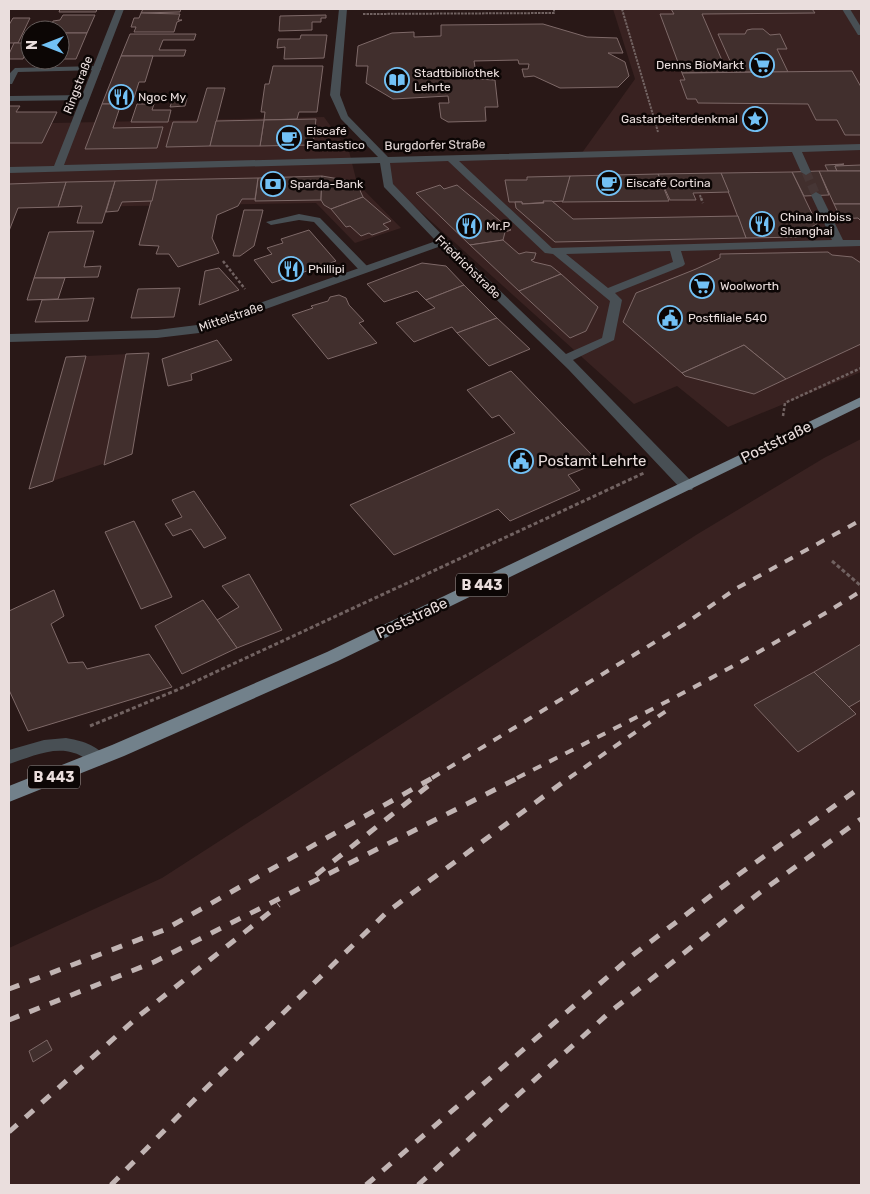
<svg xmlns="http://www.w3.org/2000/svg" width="870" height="1194" font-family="Rubik,sans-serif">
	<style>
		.built { fill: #392221 }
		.building { fill: #412f2d; stroke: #7e6968 }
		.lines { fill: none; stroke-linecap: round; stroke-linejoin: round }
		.street-tunnel { stroke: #463635; stroke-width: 9; stroke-dasharray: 9 4.5; stroke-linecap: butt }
		.path-far2 { stroke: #716261; stroke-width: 2; stroke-dasharray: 2.5 1; stroke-linecap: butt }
		.path-far1 { stroke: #716261; stroke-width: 2.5; stroke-dasharray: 3 2; stroke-linecap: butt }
		.path { stroke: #716261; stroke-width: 3; stroke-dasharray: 4 2.5; stroke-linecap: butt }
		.lane { fill: #484f54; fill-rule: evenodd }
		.street { fill: #484f54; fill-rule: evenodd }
		.primary { fill: #72818b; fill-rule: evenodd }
		.rail-far1 { stroke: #c1b4b3; stroke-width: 4; stroke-dasharray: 9 9; stroke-linecap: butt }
		.rail { stroke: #c1b4b3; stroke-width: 5; stroke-dasharray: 11 11; stroke-linecap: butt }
		.labels { text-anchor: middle; stroke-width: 5; stroke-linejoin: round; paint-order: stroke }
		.far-poi-label { font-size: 12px; fill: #eadedd; stroke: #0c0605; text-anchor: start }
		.far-street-label { font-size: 12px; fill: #eadedd; stroke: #0c0605 }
		.shield { fill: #0c0605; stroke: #a79d9c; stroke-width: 1 }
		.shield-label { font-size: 14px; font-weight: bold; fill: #eadedd }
		.street-label { font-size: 15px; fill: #eadedd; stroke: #0c0605 }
		.poi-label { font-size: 15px; fill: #eadedd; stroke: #0c0605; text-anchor: start }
	</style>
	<rect width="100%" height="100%" fill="#291817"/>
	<g class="built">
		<polygon points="613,9 861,9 861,372 728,427 677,386 634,404 393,187 389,161 579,157 635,79"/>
		<polygon points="324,117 349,151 357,183 401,228 355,243 316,203 9,208 9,124"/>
		<polygon points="149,353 132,454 29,489 66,357"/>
		<polygon points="861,439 861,1185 9,1185 9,948 162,878 696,535 824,458"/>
	</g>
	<g class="building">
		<polygon points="60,9 97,9 96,12 59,12"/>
		<polygon points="137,9 181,9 180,12 141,13 143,9"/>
		<polygon points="671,9 812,9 815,13 702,14 727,72 682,73 660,14 674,14"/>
		<polygon points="141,13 180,14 178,20 182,20 177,22 174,32 134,32 136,27 131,27 134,18 139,18"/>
		<polygon points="63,15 95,15 87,33 60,33 60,30 56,30 58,26 51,26 53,21 60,20"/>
		<polygon points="326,15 326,18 321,18 321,22 312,22 312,30 279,31 280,16"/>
		<polygon points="13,18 30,18 18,43 9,43 9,25"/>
		<polygon points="543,24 587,37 617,38 623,53 608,53 625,62 629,76 618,87 560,88 534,76 524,77 522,69 528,69 529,64 519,64 518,60 474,61 477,79 495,80 498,107 485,107 486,121 448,122 441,118 439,103 449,103 448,96 393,99 366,83 368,66 356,66 358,46 392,33 414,32 414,37 441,36 441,25"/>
		<polygon points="752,29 763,29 770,35 780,34 787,49 777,49 788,72 735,72 718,34 745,34 747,30"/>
		<polygon points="60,33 87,33 76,59 60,59"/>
		<polygon points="130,34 196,34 194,40 163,40 159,50 186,50 184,56 121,56"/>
		<polygon points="301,35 327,35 324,58 284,59 285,47 277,48 278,39 300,39"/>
		<polygon points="14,43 30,43 23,59 9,59 9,54"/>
		<polygon points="121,56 153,56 145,82 139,82 132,104 102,104"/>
		<polygon points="273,66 323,66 317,112 299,112 297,119 264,120 265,112 261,112 265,84 269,84"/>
		<polygon points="852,71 861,87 861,135 845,135 837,120 816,120 808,104 698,103 696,99 687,99 680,80 685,80 682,73"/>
		<polygon points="207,88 225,88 210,146 166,147 173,122 197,122"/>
		<polygon points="173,98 187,98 185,106 170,107"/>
		<polygon points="102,104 121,104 113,128 163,127 157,148 85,149"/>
		<polygon points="137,104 154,104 152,110 171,110 168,122 131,122"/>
		<polygon points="9,106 20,106 16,112 57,112 42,143 9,143"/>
		<polygon points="316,119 313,145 260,146 264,120"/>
		<polygon points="264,120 260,146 210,146 216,121"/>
		<polygon points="844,164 835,166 837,171 828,171 825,165"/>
		<polygon points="861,165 861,171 837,171 835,166"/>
		<polygon points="819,171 861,171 861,204 834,204"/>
		<polygon points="819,171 829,195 804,196 792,172"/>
		<polygon points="792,172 817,224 800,233 801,237 746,238 721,173"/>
		<polygon points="721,173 729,192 693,193 696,200 670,200 658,174"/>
		<polygon points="658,174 669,201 562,202 570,176"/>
		<polygon points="322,176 321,200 255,201 258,178"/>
		<polygon points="322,176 345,180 358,186 363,197 331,209 324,205 321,200"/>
		<polygon points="570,176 563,201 522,204 522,202 509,202 505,180 527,180 527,177"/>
		<polygon points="258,178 255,199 242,199 238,206 217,215 212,238 219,253 178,267 169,254 156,254 159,246 139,245 157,180"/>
		<polygon points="157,180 152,201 122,202 118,211 106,212 115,181"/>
		<polygon points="115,181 102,223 77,223 82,206 58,207 66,182"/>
		<polygon points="66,182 58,207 18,208 9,231 9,184"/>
		<polygon points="440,185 444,189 457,185 511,230 505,232 503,240 470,245 416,193"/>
		<polygon points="363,197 391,221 383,224 389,229 372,235 369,233 361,236 350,226 346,227 331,209"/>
		<polygon points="543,201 552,201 573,219 738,216 746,238 555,242 516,208 515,202 522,202 522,204 544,203"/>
		<polygon points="834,204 861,204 861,221 858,218 841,219"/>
		<polygon points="244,210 263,210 254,246 240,256 233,256"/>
		<polygon points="309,230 336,261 272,283 254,260 272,254 267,248 283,243 281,239"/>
		<polygon points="94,231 84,267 101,266 98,277 34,278 49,232"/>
		<polygon points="503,240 519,254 526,252 536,253 534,259 531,260 534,262 551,266 561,274 519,291 470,245"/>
		<polygon points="828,252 832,255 852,257 861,263 861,344 786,379 744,345 682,373 623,322 636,293 696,269 720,258 720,254"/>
		<polygon points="422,263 446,266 464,285 426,300 417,291 384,302 367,284"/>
		<polygon points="219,268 239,290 199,305 205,271"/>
		<polygon points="561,274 598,307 586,331 570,338 519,291"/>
		<polygon points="34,278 65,278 58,299 27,300"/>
		<polygon points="464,285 497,318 457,333 452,327 414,342 396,323 435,308 426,300"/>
		<polygon points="180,288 174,317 131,318 138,289"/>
		<polygon points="339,295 346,298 349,305 364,321 359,323 377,343 328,359 292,315 313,308 311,306 328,301 330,297"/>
		<polygon points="94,298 88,321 35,322 42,300"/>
		<polygon points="497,318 530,349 489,366 457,333"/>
		<polygon points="217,340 232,360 191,374 192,380 168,386 162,359"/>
		<polygon points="744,345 786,379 754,394 685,376 682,373"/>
		<polygon points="149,353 132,454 104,465 126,354"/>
		<polygon points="86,356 53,481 29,489 66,357"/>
		<polygon points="511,371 592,455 590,466 568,475 580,490 510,521 498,509 394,555 350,505 515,433 499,415 492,418 467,390"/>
		<polygon points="194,491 226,538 204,548 191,529 173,536 165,524 182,517 172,500"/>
		<polygon points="134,521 172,597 141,609 105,532"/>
		<polygon points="249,574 282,630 237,648 217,620 239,607 222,586"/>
		<polygon points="54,590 64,616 51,624 68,663 83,662 87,669 149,654 172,687 28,731 9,690 9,611"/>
		<polygon points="203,600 237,648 182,674 155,626"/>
		<polygon points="861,644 861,700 849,707 814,672"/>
		<polygon points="814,672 856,714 798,752 754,705"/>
		<polygon points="47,1040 52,1050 33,1062 29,1051"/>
	</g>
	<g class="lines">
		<polyline class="street-tunnel" points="806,172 816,195"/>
		<g class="path-far2">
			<polyline points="622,9 658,132"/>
			<polyline points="363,14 554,13 554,9"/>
			<polyline points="700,195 701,199"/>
		</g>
		<g class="path-far1">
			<polyline points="701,198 703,203"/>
			<polyline points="223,261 245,289"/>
			<polyline points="783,416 785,403 861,368"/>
		</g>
		<g class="path">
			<polyline points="832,561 861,586"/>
			<polyline points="90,726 177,690 644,473"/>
		</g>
		<g class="lane">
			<polygon points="98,66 101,66 101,70 18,72 12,84 9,84 9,74 15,68"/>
			<polygon points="86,95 89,96 89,100 9,101 9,96"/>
			<polygon points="299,214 320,218 369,268 369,272 361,272 314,222 299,220 271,225 266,222"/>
			<path d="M 66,738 C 79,740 99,745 106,759 L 103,764 L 98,766 C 89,763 83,755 74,753 C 52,746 29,758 9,764 L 9,750 L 44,740 Z"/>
		</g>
		<g class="street">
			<path d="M 116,9 L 124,9 L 64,165 L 378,157 L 341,119 L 330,95 L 339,9 L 347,9 L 340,95 L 348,116 L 388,157 L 861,144 L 861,150 L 802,152 L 811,172 L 806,175 L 801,172 L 792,152 L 459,161 L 552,248 L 832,240 L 811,195 L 816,192 L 821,195 L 843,240 L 861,240 L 861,246 L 681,251 L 685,264 L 683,266 L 615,293 L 622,300 L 614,340 L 573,360 L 692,482 L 694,486 L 692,490 L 682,490 L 568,369 L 441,246 L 199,333 L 157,338 L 9,342 L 9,334 L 157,330 L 197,325 L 436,241 L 384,187 L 380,163 L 9,173 L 9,167 L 54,166 ZM 448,161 L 545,253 L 553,254 L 610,301 L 602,338 L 566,354 L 447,240 L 393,184 L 390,163 ZM 670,251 L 673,262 L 608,288 L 566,254 Z"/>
			<polygon points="842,9 850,9 861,27 861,35 858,35"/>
		</g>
		<polygon class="primary" points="861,397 861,406 338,661 124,756 9,802 9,786 112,745 327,652"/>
		<g class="rail-far1">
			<polyline points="432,778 683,625 737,588 861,520"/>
			<path d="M 517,778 C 635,718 749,662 861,591"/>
			<polyline points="569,778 672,707"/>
		</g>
		<g class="rail">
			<polyline points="316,875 428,786"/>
			<polyline points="9,989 164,930 434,777"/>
			<polyline points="9,1020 154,962 520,777"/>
			<polyline points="9,1132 140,1015 279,905"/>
			<polyline points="111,1185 199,1095 387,912 570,777"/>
			<polyline points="366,1185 633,955 738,875 861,787"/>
			<polyline points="418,1185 610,1012 758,894 861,819"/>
		</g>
	</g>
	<defs>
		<symbol id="supermarket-ring" viewBox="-11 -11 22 22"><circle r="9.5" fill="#0c0605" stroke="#72c1f5" stroke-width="1.5"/><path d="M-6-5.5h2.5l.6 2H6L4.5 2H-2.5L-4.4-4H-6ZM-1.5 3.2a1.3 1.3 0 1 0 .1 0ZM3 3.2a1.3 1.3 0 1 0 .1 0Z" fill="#72c1f5"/></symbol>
		<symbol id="library-ring" viewBox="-11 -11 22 22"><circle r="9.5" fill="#0c0605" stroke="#72c1f5" stroke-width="1.5"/><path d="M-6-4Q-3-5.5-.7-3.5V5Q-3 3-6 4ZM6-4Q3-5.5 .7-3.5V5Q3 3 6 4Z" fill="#72c1f5"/></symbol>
		<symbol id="restaurant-ring" viewBox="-11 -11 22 22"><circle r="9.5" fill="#0c0605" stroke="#72c1f5" stroke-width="1.5"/><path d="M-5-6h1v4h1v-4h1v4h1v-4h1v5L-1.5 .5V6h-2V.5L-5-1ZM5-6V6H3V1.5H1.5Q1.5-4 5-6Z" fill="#72c1f5"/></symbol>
		<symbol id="sight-ring" viewBox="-11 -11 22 22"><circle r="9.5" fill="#0c0605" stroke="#72c1f5" stroke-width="1.5"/><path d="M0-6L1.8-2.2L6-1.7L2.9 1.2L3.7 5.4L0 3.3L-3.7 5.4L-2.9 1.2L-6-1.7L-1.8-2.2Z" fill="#72c1f5"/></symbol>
		<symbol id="cafe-ring" viewBox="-11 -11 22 22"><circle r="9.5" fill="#0c0605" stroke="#72c1f5" stroke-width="1.5"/><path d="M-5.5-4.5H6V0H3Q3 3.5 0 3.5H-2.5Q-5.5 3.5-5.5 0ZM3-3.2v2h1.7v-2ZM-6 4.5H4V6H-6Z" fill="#72c1f5"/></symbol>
		<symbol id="bank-ring" viewBox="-11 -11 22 22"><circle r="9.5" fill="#0c0605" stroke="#72c1f5" stroke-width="1.5"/><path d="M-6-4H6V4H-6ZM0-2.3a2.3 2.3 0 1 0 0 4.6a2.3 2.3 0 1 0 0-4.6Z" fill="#72c1f5"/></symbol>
		<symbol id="civic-ring" viewBox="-11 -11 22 22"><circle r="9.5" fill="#0c0605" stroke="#72c1f5" stroke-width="1.5"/><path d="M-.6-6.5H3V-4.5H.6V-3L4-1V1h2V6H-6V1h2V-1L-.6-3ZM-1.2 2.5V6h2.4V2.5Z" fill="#72c1f5"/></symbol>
	</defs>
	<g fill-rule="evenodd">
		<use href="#supermarket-ring" x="748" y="51" width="28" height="28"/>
		<use href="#library-ring" x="383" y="66" width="28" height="28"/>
		<use href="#restaurant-ring" x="107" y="83" width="28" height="28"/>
		<use href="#sight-ring" x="741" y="105" width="28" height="28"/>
		<use href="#cafe-ring" x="275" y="124" width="28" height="28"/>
		<use href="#cafe-ring" x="595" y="169" width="28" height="28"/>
		<use href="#bank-ring" x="259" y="170" width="28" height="28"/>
		<use href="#restaurant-ring" x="748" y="210" width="28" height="28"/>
		<use href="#restaurant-ring" x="455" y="212" width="28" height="28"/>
		<use href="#restaurant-ring" x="277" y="255" width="28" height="28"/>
		<use href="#supermarket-ring" x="688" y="272" width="28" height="28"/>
		<use href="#civic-ring" x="656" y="304" width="28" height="28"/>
		<use href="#civic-ring" x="507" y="447" width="28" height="28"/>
	</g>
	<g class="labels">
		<g class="far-poi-label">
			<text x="744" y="69" text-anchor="end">Denns BioMarkt</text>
			<text x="414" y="77">Stadtbibliothek<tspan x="414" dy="14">Lehrte</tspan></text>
			<text x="138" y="101">Ngoc My</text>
			<text x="738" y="123" text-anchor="end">Gastarbeiterdenkmal</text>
			<text x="306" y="135">Eiscafé<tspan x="306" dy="14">Fantastico</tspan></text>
			<text x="626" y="187">Eiscafé Cortina</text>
			<text x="290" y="188">Sparda-Bank</text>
			<text x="780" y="221">China Imbiss<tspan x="780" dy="14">Shanghai</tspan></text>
			<text x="486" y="230">Mr.P</text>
			<text x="308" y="273">Phillipi</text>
			<text x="720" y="290">Woolworth</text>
			<text x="688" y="322">Postfiliale 540</text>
		</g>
		<g class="far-street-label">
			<text transform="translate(78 85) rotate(-69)" y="4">Ringstraße</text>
			<text transform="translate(435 145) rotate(-1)" y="4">Burgdorfer Straße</text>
			<text transform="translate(468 267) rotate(44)" y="4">Friedrichstraße</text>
			<text transform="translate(231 317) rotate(-19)" y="4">Mittelstraße</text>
		</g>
		<g class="shield">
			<rect x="456" y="573.5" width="52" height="23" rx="4"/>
			<rect x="28" y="765.5" width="52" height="23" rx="4"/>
		</g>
		<g class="shield-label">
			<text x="482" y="590">B 443</text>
			<text x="54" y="782">B 443</text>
		</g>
		<g class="street-label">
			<text transform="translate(776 442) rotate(-26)" y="5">Poststraße</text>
			<text transform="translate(412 618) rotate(-25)" y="5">Poststraße</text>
		</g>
		<g class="poi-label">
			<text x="538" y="466">Postamt Lehrte</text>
		</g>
	</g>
	<rect width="870" height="1194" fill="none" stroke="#eadedd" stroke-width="20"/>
	<g transform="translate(45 45) rotate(270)"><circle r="24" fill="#0c0605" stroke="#655c5b"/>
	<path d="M0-4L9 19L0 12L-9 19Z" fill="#72c1f5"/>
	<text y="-8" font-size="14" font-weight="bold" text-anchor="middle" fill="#eadedd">N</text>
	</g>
</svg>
